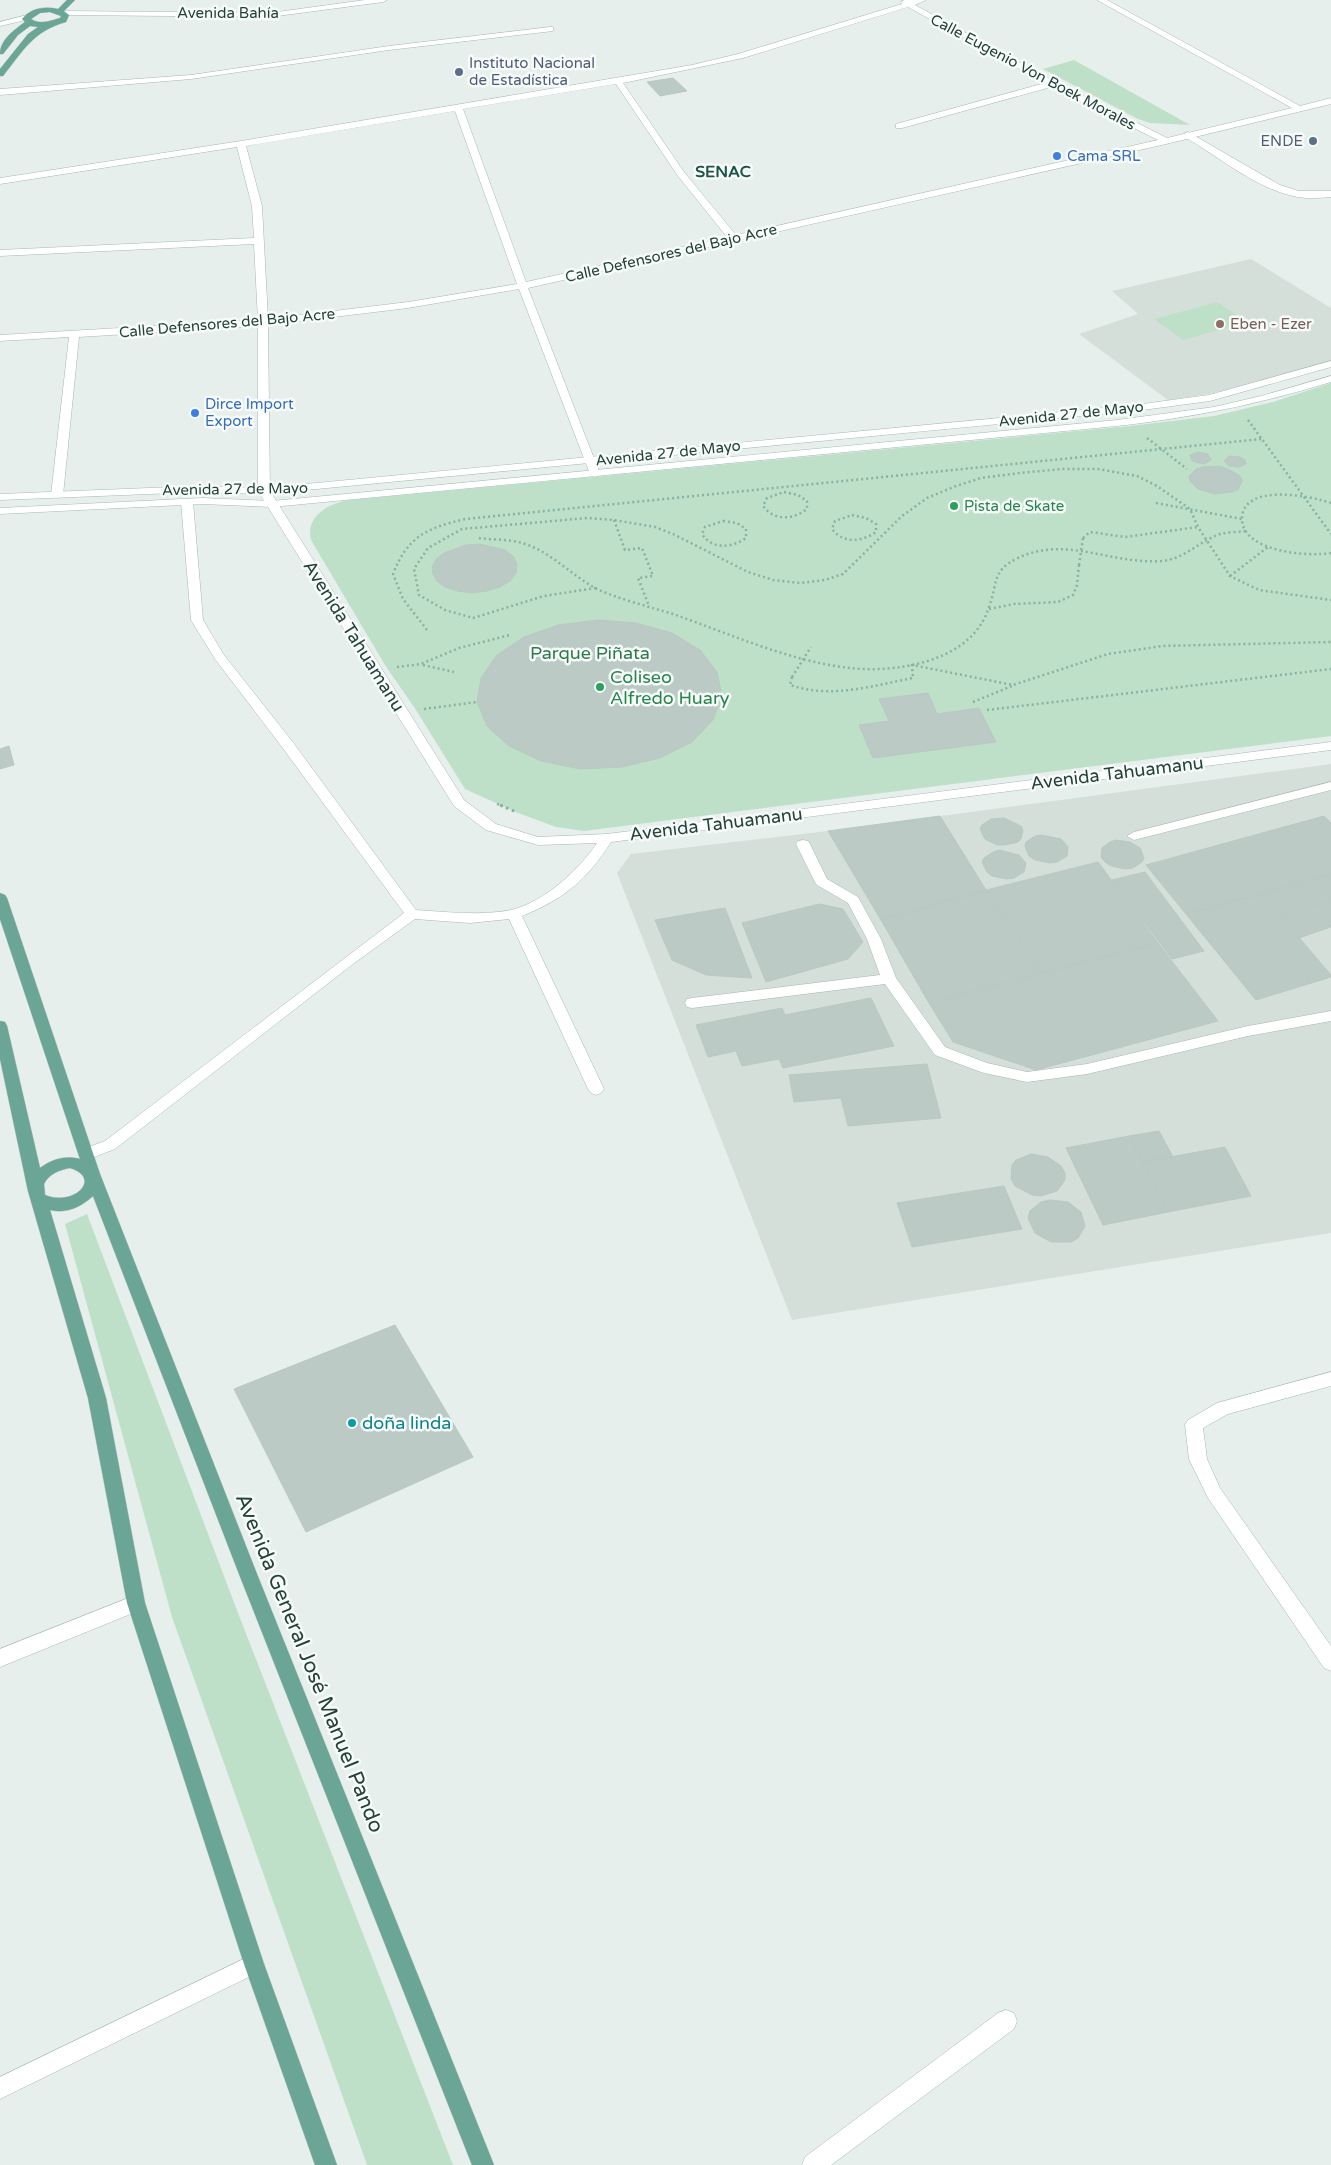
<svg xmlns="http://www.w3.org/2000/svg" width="1331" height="2165" font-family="'Varela Round',sans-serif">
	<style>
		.built { fill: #d4dfda }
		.green { fill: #bfe0c8 }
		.building { fill: #bbcac4; stroke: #b8c9c2 }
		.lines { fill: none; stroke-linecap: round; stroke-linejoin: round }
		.lane-casing { stroke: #a8b8b2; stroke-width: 1 }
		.street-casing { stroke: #a8b8b2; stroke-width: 1 }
		.secondary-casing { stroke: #a4bbb3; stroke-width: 1 }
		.primary-casing { stroke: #c2cac8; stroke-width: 1 }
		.path-far1 { stroke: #86b3a5; stroke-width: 2.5; stroke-dasharray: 2 3; stroke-linecap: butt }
		.path { stroke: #86b3a5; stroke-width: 3; stroke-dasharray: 2.5 4; stroke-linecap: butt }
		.lane { fill: #fff; fill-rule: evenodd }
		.street { fill: #fff; fill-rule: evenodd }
		.secondary { fill: #fff; fill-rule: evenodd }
		.primary { fill: #6aa596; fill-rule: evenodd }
		.path-bridge { stroke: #86b3a5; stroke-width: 2.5; stroke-dasharray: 2 3; stroke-linecap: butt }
		.service-dot { fill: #5c6f8a; stroke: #f7fbf9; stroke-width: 2 }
		.shop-dot { fill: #3f7fe0; stroke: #f7fbf9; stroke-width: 2 }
		.education-dot { fill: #8d6e63; stroke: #f7fbf9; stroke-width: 2 }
		.leisure-dot { fill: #2e9e5b; stroke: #f7fbf9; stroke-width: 2 }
		.culture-dot { fill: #0f9aa8; stroke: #f7fbf9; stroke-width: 2 }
		.labels { text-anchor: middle; stroke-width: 5; stroke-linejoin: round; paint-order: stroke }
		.far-street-label { font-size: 15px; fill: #24423a; stroke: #f7fbf9 }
		.far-service-label { font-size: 15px; fill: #4e5e75; stroke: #f7fbf9; text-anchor: start }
		.far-shop-label { font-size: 15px; fill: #366cbe; stroke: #f7fbf9; text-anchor: start }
		.far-education-label { font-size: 15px; fill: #785e54; stroke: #f7fbf9; text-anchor: start }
		.far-leisure-label { font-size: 15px; fill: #27864d; stroke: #f7fbf9; text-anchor: start }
		.far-neighbourhood-label { font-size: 16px; font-weight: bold; fill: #1f5548; stroke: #f7fbf9 }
		.street-label { font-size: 18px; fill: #24423a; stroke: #f7fbf9 }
		.park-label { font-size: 18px; fill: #2d7a4b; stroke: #f7fbf9 }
		.leisure-label { font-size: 18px; fill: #27864d; stroke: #f7fbf9; text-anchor: start }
		.culture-label { font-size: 18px; fill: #0d838f; stroke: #f7fbf9; text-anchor: start }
		.near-street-label { font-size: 21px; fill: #24423a; stroke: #f7fbf9 }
	</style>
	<rect width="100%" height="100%" fill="#e6efeb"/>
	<g class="built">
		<polygon points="1251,259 1331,308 1331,361 1214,393 1168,400 1079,334 1138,314 1112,291"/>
		<polygon points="1331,764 1331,1233 792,1320 617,873 631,854 828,831"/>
	</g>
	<g class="green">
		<polygon points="1074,60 1190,125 1150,123 1138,119 1043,69"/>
		<polygon points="1217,302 1247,322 1183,340 1154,319"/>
		<path d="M 1331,383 L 1331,736 L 584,831 L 556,827 L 518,813 L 465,789 L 416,710 L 385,665 L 311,540 C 305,516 329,503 350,500 L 1130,426 L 1214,416 L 1273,402 Z"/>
		<polygon points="87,1214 238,1613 453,2165 367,2165 172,1617 65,1224"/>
	</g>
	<g class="building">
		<polygon points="673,78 687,91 660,96 647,82"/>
		<polygon points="1198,452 1208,454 1211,460 1204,464 1192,461 1190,455"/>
		<polygon points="1229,456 1240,457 1245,460 1246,464 1239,467 1229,466 1224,461"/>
		<polygon points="1219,466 1228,469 1240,476 1242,481 1238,490 1232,492 1215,494 1198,489 1190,481 1189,476 1196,469 1203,467"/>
		<polygon points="480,544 505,550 514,557 517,565 516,573 510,581 500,587 487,591 472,593 457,591 445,587 437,581 433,574 432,567 436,559 444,553 466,545"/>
		<polygon points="598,620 636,623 672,633 700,650 717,672 722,696 713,720 692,742 660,758 622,767 580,769 541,761 509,746 487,726 477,702 481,678 497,655 524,637 558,625"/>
		<polygon points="928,693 937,714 979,708 996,742 873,758 859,725 889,721 879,699"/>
		<polygon points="9,746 14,765 0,769 0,749"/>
		<polygon points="940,816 986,890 881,920 828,831"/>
		<polygon points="1324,816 1331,823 1331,874 1262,894 1186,914 1146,865"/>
		<polygon points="1004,818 1021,826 1023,830 1021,839 1018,842 1005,845 997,845 985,839 980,829 982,825 991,819"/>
		<polygon points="1041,835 1061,839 1068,847 1067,856 1057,862 1050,863 1035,860 1029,856 1025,846 1026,842 1035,836"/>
		<polygon points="1116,840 1130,842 1140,848 1144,858 1142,862 1133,868 1126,869 1111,866 1105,862 1101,857 1102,848 1110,842"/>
		<polygon points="999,850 1019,855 1026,863 1024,872 1014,878 1007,879 992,876 987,872 982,862 984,858 993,852"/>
		<polygon points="1098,862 1158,943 1042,973 986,890"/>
		<polygon points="1145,872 1204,951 1172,959 1112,880"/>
		<polygon points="1331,874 1331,901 1281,916 1262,894"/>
		<polygon points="986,890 1042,973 929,1003 881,920"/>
		<polygon points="1262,894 1331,975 1331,977 1256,1000 1186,914"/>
		<polygon points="1331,901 1331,927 1299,938 1281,916"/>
		<polygon points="819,904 843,909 863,942 848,959 766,982 742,923"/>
		<polygon points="725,908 752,978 706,975 672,960 655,920"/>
		<polygon points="1158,943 1218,1021 1036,1070 953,1042 929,1003"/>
		<polygon points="871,998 894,1046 783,1068 779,1059 742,1066 736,1051 708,1057 696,1025 782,1008 785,1015"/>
		<polygon points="927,1064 941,1118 848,1126 841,1098 794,1102 789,1075"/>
		<polygon points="1159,1131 1173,1157 1143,1162 1129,1136"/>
		<polygon points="1129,1136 1168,1212 1103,1225 1066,1148"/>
		<polygon points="1225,1147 1251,1196 1168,1212 1143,1162"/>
		<polygon points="1031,1154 1048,1157 1061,1166 1065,1173 1065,1180 1057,1191 1041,1196 1032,1195 1015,1186 1011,1179 1012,1165 1016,1160"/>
		<polygon points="1004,1186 1022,1229 912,1247 897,1203"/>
		<polygon points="1050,1200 1068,1202 1081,1212 1085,1226 1078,1238 1071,1242 1051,1242 1035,1233 1028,1218 1030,1211 1041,1202"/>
		<polygon points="395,1325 473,1457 306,1532 234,1389"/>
	</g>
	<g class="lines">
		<defs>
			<g id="lane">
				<path d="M 1188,132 L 1280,185 L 1299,191 L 1331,191 L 1331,197 C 1318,198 1305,199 1293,196 C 1254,187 1219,157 1185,137 L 1185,133 Z"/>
				<polygon points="1331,782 1331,790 1134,840 1127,836 1134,832"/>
				<polygon points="803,840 808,841 810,844 827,879 858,897 881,939 896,978 945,1047 987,1063 1027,1072 1087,1064 1248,1026 1331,1011 1331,1021 1248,1036 1087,1074 1027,1082 984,1073 935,1055 885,984 692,1008 687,1007 685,1003 687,999 692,998 880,975 867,939 848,903 817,885 815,882 796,844 798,841"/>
				<polygon points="1331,1372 1331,1386 1228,1414 1203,1428 1207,1459 1220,1488 1331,1646 1331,1671 1324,1668 1208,1498 1189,1459 1185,1425 1188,1420 1217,1403"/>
			</g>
			<g id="street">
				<path d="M 904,0 L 926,0 L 915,5 L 1055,82 L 1167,138 L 1292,108 L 1097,0 L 1107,0 L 1300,106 L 1331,98 L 1331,104 L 1166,144 L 528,288 L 600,474 L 595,477 L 590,474 L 519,289 L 408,308 L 268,325 L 270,491 L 464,800 L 496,824 L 538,837 L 607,834 L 1331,742 L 1331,750 L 611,842 C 587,880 564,899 522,916 L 604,1089 L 601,1093 L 596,1095 L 591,1093 L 588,1089 L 509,919 L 470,923 L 415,919 L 353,964 L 115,1149 L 86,1160 L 81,1158 L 78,1154 L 81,1150 L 105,1141 L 404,913 L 282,747 L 215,659 L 191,620 L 181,502 L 183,500 L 191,500 L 193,502 L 203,620 L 224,655 L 292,741 L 416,910 C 447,912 480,916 511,910 C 544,902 579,870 597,843 L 538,845 L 486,830 L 454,806 L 258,491 L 258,326 L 79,337 L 63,495 L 57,498 L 51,495 L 69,337 L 0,341 L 0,335 L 258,320 L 254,244 L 0,256 L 0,250 L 254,238 L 252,206 L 237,147 L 0,184 L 0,178 L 241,141 L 692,65 L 738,54 L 902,4 L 901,2 ZM 908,7 L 1045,83 L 896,124 L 896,128 L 902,128 L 1051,87 L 1158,140 L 736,235 L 684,172 L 623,83 L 743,58 ZM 616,84 L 678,176 L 727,237 L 526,282 L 463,109 ZM 455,111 L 517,284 L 408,302 L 268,319 L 262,206 L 246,146 Z"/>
				<polygon points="550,27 553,27 553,31 389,50 191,79 0,95 0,89 191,75 389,46"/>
				<polygon points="136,1595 143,1597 145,1603 143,1609 0,1667 0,1649"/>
				<polygon points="254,1954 261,1957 264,1964 261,1971 0,2099 0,2077"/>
				<polygon points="1006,2010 1014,2013 1017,2021 1014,2029 831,2165 802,2165 805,2157 998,2013"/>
			</g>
			<g id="secondary">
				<polygon points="365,0 387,0 383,2 270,17 63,15 59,13 63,11 270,13"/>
				<polygon points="27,15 30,15 30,19 0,26 0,22"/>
				<polygon points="1331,361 1331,367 1210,401 1135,411 264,494 199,492 0,500 0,494 199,486 264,488 1135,405 1209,395"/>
				<path d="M 1331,376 L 1331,382 C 1260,404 1190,418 1117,426 L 272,507 L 202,504 L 0,514 L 0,508 L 202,498 L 272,501 L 1117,420 L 1214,407 L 1261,396 Z"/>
			</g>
			<g id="primary">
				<path d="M 67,0 L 75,0 L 64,11 L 69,15 L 66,22 C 33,31 23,51 3,76 L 0,76 L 0,69 L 28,34 L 38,27 L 30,26 L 18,35 L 3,54 L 0,54 C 0,40 14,30 25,22 L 22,19 C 31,8 44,6 58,9 ZM 50,12 L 61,16 L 60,18 C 50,21 40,25 31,19 L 40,13 Z"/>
				<path d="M 0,893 L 5,895 L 7,898 L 100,1174 L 257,1574 L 494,2165 L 472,2165 L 239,1574 L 93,1196 C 81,1207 66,1214 50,1210 L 106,1398 L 145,1603 L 264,1964 L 337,2165 L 315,2165 L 244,1964 L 127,1603 L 88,1398 L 28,1191 L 0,1059 L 0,1021 L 5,1022 L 7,1026 L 40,1168 C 52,1159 66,1155 80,1159 L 0,919 ZM 70,1168 C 103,1178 74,1207 45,1195 L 44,1184 C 49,1174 59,1170 70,1168 Z"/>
			</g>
		</defs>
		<use href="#lane" class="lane-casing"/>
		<use href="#street" class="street-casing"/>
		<use href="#secondary" class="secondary-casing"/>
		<use href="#primary" class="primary-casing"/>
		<g class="path-far1">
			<polyline points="1248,420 1331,534"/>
			<polyline points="1147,438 1187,469"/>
			<path d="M 784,492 L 798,495 L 807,501 L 807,509 C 793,520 774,521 763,506 L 767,498 Z"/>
			<polyline points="1156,503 1242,519"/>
			<path d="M 1331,503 C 1311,496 1241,482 1242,520 C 1244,552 1308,557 1331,553"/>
			<path d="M 852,515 L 866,518 L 876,524 L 876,532 C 862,542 843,544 832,529 L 835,521 Z"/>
			<polyline points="614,520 625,550 642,548 653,576 638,578 649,606"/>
			<path d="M 723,521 L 737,523 L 746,529 L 746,538 C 732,548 712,550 702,534 L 705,527 Z"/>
			<path d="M 479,538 C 493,540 509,539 522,543 C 550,551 570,574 595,588 C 615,598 650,607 673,614 C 736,636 813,672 880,669 C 923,667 975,652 989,607 C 998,583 991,571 1018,558 C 1066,535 1112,565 1162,561 C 1184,559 1200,541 1220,534 C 1228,532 1238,532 1246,531"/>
			<polyline points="1083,538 1090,532 1125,537 1198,527"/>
			<polyline points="1230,576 1268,547"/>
			<polyline points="596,588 544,596 473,618 445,610 419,595 414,569 428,548 462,529 587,518 614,520 655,527 673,534 748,572 773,580 800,583 825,580 843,574 902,516 927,498 956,486 981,478 1020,473 1062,469 1098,469 1137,476 1157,486 1190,509 1198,527 1230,576 1259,590 1331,600"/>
			<polyline points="989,609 1014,604 1058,602 1073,595 1077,585 1079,565"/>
			<path d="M 427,630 L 403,599 L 393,574 C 408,536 427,528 465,519 L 1262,439"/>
			<polyline points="423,665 454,672"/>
			<polyline points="397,667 421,664 459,648 510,635"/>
			<path d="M 792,677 L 790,685 C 832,699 871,686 913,678 L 912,665 L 1013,685 L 1108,654 L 1162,646 L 1331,642"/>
			<polyline points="973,702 1012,686"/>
			<polyline points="424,709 477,702"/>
			<polyline points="987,710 1331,669"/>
			<polyline points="497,804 503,806"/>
		</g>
		<polyline class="path" points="500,805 516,812"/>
		<use href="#lane" class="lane"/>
		<use href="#street" class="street"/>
		<use href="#secondary" class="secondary"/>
		<use href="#primary" class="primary"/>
		<g class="path-bridge">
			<polyline points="1079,565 1083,538"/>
			<polyline points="792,677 811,647"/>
		</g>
	</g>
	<g class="service-dot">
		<circle cx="459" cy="72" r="5"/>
		<circle cx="1313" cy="141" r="5"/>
	</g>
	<g class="shop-dot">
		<circle cx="1057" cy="156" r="5"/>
		<circle cx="195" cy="413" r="5"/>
	</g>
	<circle class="education-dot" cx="1220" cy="324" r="5"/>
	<g class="leisure-dot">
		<circle cx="954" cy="506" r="5"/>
		<circle cx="600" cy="687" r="5"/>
	</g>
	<circle class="culture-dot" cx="352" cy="1423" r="5"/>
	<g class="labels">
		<g class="far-street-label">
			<text x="228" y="18">Avenida Bahía</text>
			<text transform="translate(1033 72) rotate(28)" y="5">Calle Eugenio Von Boek Morales</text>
			<text transform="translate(671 253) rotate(-13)" y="5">Calle Defensores del Bajo Acre</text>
			<text transform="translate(227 323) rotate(-5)" y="5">Calle Defensores del Bajo Acre</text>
			<text transform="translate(1071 414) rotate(-6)" y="5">Avenida 27 de Mayo</text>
			<text transform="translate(668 453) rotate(-6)" y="5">Avenida 27 de Mayo</text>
			<text transform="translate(235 489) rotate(-1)" y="5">Avenida 27 de Mayo</text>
		</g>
		<g class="far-service-label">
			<text x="469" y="68">Instituto Nacional<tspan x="469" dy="17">de Estadística</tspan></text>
			<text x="1303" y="146" text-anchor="end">ENDE</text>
		</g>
		<g class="far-shop-label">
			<text x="1067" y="161">Cama SRL</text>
			<text x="205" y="409">Dirce Import<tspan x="205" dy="17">Export</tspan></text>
		</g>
		<g class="far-education-label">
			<text x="1230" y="329">Eben - Ezer</text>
		</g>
		<g class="far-leisure-label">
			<text x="964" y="511">Pista de Skate</text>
		</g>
		<g class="far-neighbourhood-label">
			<text x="723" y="177">SENAC</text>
		</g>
		<g class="street-label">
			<text transform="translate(354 636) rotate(58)" y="6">Avenida Tahuamanu</text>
			<text transform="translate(1117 773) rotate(-7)" y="6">Avenida Tahuamanu</text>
			<text transform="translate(716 824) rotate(-7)" y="6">Avenida Tahuamanu</text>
		</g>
		<g class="park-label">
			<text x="590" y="659">Parque Piñata</text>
		</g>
		<g class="leisure-label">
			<text x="610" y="683">Coliseo<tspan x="610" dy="21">Alfredo Huary</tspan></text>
		</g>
		<g class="culture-label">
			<text x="362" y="1429">doña linda</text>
		</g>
		<g class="near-street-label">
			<text transform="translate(310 1663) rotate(68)" y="7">Avenida General José Manuel Pando</text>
		</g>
	</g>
</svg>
